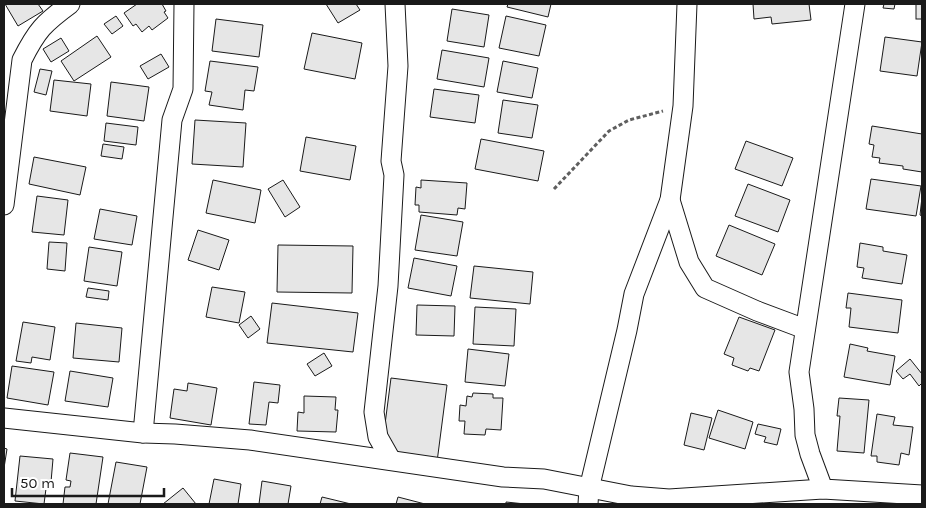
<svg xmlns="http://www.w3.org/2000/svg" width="926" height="508" font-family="Karla,sans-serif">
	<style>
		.building { fill: #e6e6e6; stroke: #1a1a1a }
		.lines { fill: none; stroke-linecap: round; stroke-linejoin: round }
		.street-casing { stroke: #1a1a1a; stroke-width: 21 }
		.path { stroke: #5f5f5f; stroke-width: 3; stroke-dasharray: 4 2.5; stroke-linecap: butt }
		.street { stroke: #fff; stroke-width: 19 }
	</style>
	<rect width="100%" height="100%" fill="#fff"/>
	<g class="building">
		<polygon points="5,4 38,4 43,11 18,26"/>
		<polygon points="137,4 162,4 166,11 164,12 168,18 152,30 149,26 142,32 136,24 133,26 124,13"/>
		<polygon points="326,4 356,4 360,10 338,23"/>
		<polygon points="508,4 551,4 548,17 507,7"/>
		<polygon points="753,4 809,4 811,20 772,24 771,17 754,19"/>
		<polygon points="884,4 895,4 894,9 883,8"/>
		<rect x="916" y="4" width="6" height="15"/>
		<polygon points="452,9 489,15 484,47 447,41"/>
		<polygon points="116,16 123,26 112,34 104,24"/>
		<polygon points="506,16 546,25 539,56 499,48"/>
		<polygon points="216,19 263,25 259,57 212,51"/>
		<polygon points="312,33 362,43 355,79 304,69"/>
		<polygon points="97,36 111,57 74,81 61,61"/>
		<polygon points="885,37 922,42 917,76 880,71"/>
		<polygon points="61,38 69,51 51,62 43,49"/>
		<polygon points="442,50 489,58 484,87 437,79"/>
		<polygon points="161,54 169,67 148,79 140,66"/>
		<polygon points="210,61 258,67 254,91 245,90 243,110 209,105 212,92 205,91"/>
		<polygon points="503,61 538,68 532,98 497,92"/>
		<polygon points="40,69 52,71 46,95 34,92"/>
		<polygon points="54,80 91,84 87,116 50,111"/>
		<polygon points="111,82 149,87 144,121 107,116"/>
		<polygon points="434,89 479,95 475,123 430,117"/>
		<polygon points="503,100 538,105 532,138 498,133"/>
		<polygon points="195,120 246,123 243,167 192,164"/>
		<polygon points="106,123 138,127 136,145 104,141"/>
		<polygon points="872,126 922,134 922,172 903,169 903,166 879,163 880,158 872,157 874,145 869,144"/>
		<polygon points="306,137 356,146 350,180 300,171"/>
		<polygon points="481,139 544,151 538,181 475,169"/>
		<polygon points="746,141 793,158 782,186 735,169"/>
		<polygon points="103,144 124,147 122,159 101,156"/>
		<polygon points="34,157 86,167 80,195 29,184"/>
		<polygon points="871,179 921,186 916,216 866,209"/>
		<polygon points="213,180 261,190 255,223 206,213"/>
		<polygon points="283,180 300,207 285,217 268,189"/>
		<polygon points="421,180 467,183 465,209 458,208 457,215 419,212 419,205 415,205 416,187 421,188"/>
		<polygon points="748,184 790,200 778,232 735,216"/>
		<polygon points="37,196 68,200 64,235 32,232"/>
		<polygon points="922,197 922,216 920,215"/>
		<polygon points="100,209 137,216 132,245 94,239"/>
		<polygon points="421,215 463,222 457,256 415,250"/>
		<polygon points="729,225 775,244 762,275 716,256"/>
		<polygon points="198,230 229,240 219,270 188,260"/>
		<polygon points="49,242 67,243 65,271 47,269"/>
		<polygon points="860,243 883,247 883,251 907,255 902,284 862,278 864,268 857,267"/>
		<polygon points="278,245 353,246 352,293 277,292"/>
		<polygon points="89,247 122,252 117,286 84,281"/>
		<polygon points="414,258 457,266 451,296 408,288"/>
		<polygon points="474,266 533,272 530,304 470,298"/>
		<polygon points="212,287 245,292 239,323 206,317"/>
		<polygon points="88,288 109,291 108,300 86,297"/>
		<polygon points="848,293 902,300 898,333 849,327 851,308 846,308"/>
		<polygon points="272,303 358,313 353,352 267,343"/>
		<polygon points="417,305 455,306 454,336 416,335"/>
		<polygon points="475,307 516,309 514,346 473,344"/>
		<polygon points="251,316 260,329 248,338 239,325"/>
		<polygon points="739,317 775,330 759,371 750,368 748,371 732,365 734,358 724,354"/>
		<polygon points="23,322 55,327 50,360 32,357 31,363 16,361"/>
		<polygon points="76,323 122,328 119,362 73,358"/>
		<polygon points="850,344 868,348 867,351 895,356 890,385 844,377"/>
		<polygon points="468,349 509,354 505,386 465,382"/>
		<polygon points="324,353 332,366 315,376 307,364"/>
		<polygon points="910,359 922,374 922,383 919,386 910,374 903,379 896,371"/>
		<polygon points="12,366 54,372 48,405 7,398"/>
		<polygon points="70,371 113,378 108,407 65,401"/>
		<polygon points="391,378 447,385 437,462 381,455"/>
		<polygon points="254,382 280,385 278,403 269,402 266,425 249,424"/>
		<polygon points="188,383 217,388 211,425 170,418 174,389 187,391"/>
		<polygon points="473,393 493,394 493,398 503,398 501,430 486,429 485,435 464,434 465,421 459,421 460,405 466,406 467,396 472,397"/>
		<polygon points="304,396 336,397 335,410 338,410 336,432 297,431 298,412 304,413"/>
		<polygon points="839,398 869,400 864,453 837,451 840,416 837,416"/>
		<polygon points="718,410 753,422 745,449 709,438"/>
		<polygon points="691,413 712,418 704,450 684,445"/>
		<polygon points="877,414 895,417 893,425 913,427 909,455 901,453 899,465 877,462 877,456 871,456"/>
		<polygon points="758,424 781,429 777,445 764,442 766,437 755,434"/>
		<polygon points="4,448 7,449 4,468"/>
		<polygon points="70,453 103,457 96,504 63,504 65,487 70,487 71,481 66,480"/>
		<polygon points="20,456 53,459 51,482 47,481 44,504 15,501"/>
		<polygon points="116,462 147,467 140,504 108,504"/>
		<polygon points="214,479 241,484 238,504 209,504"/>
		<polygon points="262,481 291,486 288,504 259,504"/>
		<polygon points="183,488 196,504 163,504"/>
		<polygon points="322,497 351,504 320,504"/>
		<polygon points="398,497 425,504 396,504"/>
		<polygon points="506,502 525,504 506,504"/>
	</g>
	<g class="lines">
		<defs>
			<g id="street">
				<polyline points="855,4 799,372 804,409 805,435 810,454 823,489 922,495"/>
				<polyline points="670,200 689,262 705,288 757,311 805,329"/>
				<path d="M 4,205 L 22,60 C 37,30 44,23 70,4"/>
				<polyline points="4,418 143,433 175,434 250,440 503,477 544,479 631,496 669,499 823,489"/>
				<polyline points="143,433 172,120 183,89 184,4"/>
				<polyline points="391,460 378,437 374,412 388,286 394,175 391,161 398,66 395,4"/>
				<polyline points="588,504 589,489 627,330 634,294 670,200 683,106 687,4"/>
			</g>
		</defs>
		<use href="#street" class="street-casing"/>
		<polyline class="path" points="554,189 609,131 629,120 663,111"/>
		<use href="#street" class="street"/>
	</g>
	<rect width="926" height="508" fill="none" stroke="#1a1a1a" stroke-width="10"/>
	<path d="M12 488v8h152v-8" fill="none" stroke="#1a1a1a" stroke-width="2.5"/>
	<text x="20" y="488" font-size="15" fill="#1a1a1a" stroke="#ffffff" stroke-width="4" paint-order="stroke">50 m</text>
</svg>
